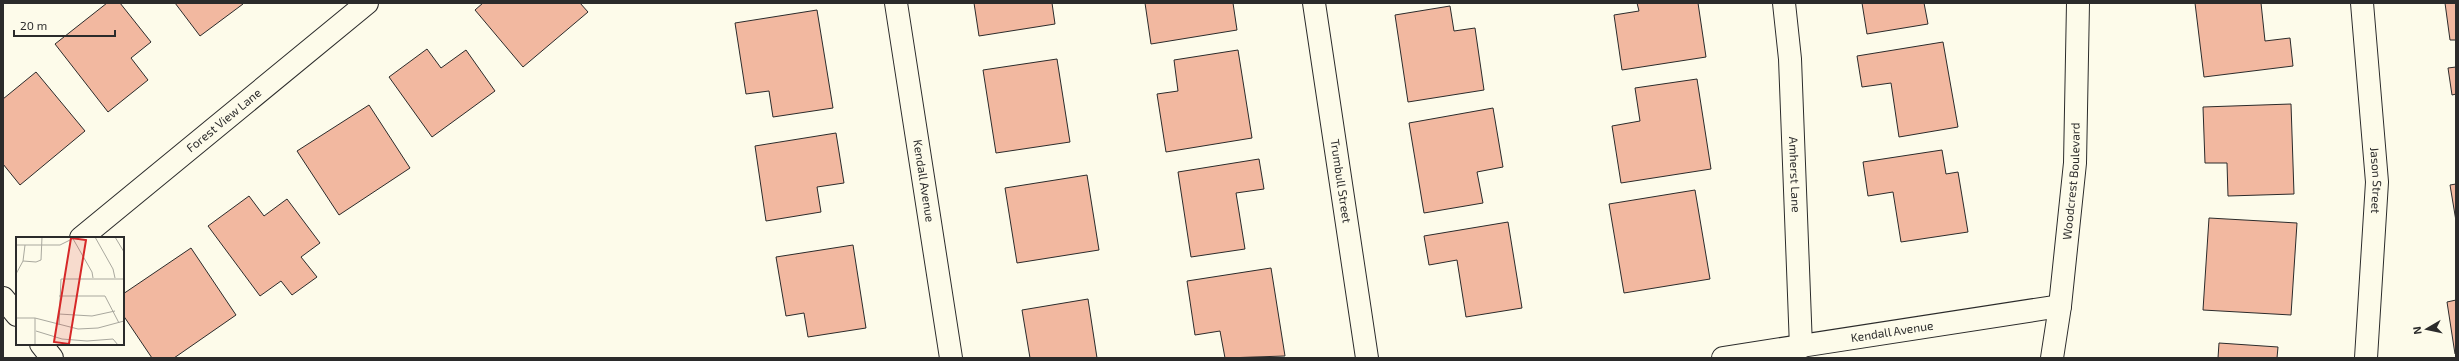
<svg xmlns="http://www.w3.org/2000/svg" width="2459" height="361" font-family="'Exo 2',sans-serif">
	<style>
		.building { fill: #f2b8a0; stroke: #2b2b2b }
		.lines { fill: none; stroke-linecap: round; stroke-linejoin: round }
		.street-casing { stroke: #2b2b2b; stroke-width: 24 }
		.secondary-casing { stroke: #2b2b2b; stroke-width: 24 }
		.street { stroke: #fdfbea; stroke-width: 22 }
		.secondary { stroke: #fdfbea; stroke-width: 22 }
		.labels { text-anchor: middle; stroke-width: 3; stroke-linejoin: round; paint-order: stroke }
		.street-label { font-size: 12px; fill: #2b2b2b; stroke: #fdfbea }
		.inset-road { fill: none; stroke: #a9a89e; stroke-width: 1 }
		.view { fill: #d62828; fill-opacity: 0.15; stroke: #d62828; stroke-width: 2 }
		.inset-edge { fill: none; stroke: #2b2b2b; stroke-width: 2 }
	</style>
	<rect width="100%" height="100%" fill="#fdfbea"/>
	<g class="building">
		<polygon points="107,3 120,3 151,42 131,58 148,80 108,112 55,44"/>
		<polygon points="175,3 242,3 243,4 200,36"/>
		<polygon points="483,3 580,3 588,12 523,67 475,10"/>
		<polygon points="974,3 1052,3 1055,24 979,36"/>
		<polygon points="1145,3 1233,3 1237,30 1151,44"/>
		<polygon points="1637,3 1698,3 1706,57 1622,70 1614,15 1639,11"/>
		<polygon points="1862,3 1924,3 1928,24 1867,34"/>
		<polygon points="2195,3 2261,3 2265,41 2290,38 2293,66 2204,77"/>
		<polygon points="2445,3 2456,3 2456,40 2450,40"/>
		<polygon points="1450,6 1454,31 1475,28 1484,90 1408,102 1395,15"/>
		<polygon points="817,10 833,108 773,117 769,91 746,94 735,23"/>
		<polygon points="1943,42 1958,127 1899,137 1891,83 1862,87 1857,56"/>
		<polygon points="427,49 441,68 466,50 495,91 432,137 389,77"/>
		<polygon points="1238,50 1252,138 1166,152 1157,94 1178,91 1174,60"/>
		<polygon points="1057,59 1070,142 996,153 983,70"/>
		<polygon points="2456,67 2456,94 2452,95 2448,68"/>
		<polygon points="36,72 85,131 20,185 3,164 3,99"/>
		<polygon points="1697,79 1711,169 1621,183 1612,126 1640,121 1635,88"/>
		<polygon points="2291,104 2294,194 2228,196 2227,163 2205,163 2203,107"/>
		<polygon points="369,105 410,168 339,215 297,151"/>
		<polygon points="1493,108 1503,167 1477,172 1483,203 1424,213 1409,123"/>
		<polygon points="836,133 844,183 817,187 821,212 766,221 755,146"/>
		<polygon points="1942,150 1946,174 1958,172 1968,232 1901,242 1893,192 1868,196 1863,162"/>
		<polygon points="1259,159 1264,189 1236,193 1245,249 1191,257 1178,172"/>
		<polygon points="1087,175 1099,250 1017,263 1005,188"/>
		<polygon points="2456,184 2456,221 2450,185"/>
		<polygon points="1695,190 1710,279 1624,293 1609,204"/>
		<polygon points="249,196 264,216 287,199 320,243 301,257 317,277 292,295 281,281 260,296 208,226"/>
		<polygon points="2209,218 2297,223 2291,315 2203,310"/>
		<polygon points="1508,222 1522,308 1466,317 1457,260 1429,265 1424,236"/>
		<polygon points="853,245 866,328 808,337 804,313 786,316 776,257"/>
		<polygon points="191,248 236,315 174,358 152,358 123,315 123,294"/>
		<polygon points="1271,268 1285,356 1225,358 1220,331 1195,335 1187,281"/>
		<polygon points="1088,299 1097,358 1030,358 1022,310"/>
		<polygon points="2456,300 2456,354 2455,354 2447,302"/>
		<polygon points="2219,343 2278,347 2277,358 2218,358"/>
	</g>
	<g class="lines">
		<defs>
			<g id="street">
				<path id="s1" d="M 896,3 L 951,358"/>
				<path id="s2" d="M 1314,3 L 1367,358"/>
				<path id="s3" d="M 1784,3 L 1790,59 L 1801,347"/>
				<path id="s4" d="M 2362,3 L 2377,182 L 2366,358"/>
				<path id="s5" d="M 81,238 L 367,3"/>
				<polyline points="3,298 17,315"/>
				<polyline points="41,344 52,358"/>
				<path id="s6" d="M 1723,358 L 2060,306"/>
			</g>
			<g id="secondary">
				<path id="s7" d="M 2052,358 L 2060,306 L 2075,163 L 2078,3"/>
			</g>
		</defs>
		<use href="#street" class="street-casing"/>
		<use href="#secondary" class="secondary-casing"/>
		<use href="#street" class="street"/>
		<use href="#secondary" class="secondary"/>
	</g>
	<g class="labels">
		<g class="street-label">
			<text dy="4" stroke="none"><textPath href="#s5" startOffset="185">Forest View Lane</textPath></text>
			<text dy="4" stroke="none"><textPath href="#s3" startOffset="172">Amherst Lane</textPath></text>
			<text dy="4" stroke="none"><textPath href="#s1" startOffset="180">Kendall Avenue</textPath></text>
			<text dy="4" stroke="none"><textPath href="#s2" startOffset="180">Trumbull Street</textPath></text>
			<text dy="4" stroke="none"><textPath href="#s4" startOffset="178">Jason Street</textPath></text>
			<text dy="4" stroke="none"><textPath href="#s7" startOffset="178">Woodcrest Boulevard</textPath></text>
			<text dy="4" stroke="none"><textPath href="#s6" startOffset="171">Kendall Avenue</textPath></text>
		</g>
	</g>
	<g transform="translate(16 237)">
		<rect width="108" height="108" fill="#fdfbea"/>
		<path class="inset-road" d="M 56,0 L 76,35 L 77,41M 79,0 L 97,32 L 99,41M 99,0 L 108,15M 0,8 L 44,8 L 60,0M 7,24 L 20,25 L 25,23 L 26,0M 0,37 L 7,24 L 9,8M 43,59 L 89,59 L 103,86M 43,77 L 76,79 L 99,74M 0,81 L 19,81 L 62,92 L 82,91 L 108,84M 19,81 L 19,108M 43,88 L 45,42 L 108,42M 20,94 L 46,102 L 71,104 L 97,102 L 102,108"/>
		<path class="view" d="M 55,1 L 70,3 L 53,107 L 38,105 Z"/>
		<rect width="108" height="108" class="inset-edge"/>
	</g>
	<rect width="2459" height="361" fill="none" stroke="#2b2b2b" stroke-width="8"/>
	<g transform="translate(2427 329) rotate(261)" stroke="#fdfbea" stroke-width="3" paint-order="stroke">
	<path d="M0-3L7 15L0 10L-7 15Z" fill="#2b2b2b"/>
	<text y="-6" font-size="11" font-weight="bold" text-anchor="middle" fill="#2b2b2b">N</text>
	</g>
	<path d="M14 30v6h101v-6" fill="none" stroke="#2b2b2b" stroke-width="2"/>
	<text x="20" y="30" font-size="12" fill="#2b2b2b" stroke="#fdfbea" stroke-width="3" paint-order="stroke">20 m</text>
</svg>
